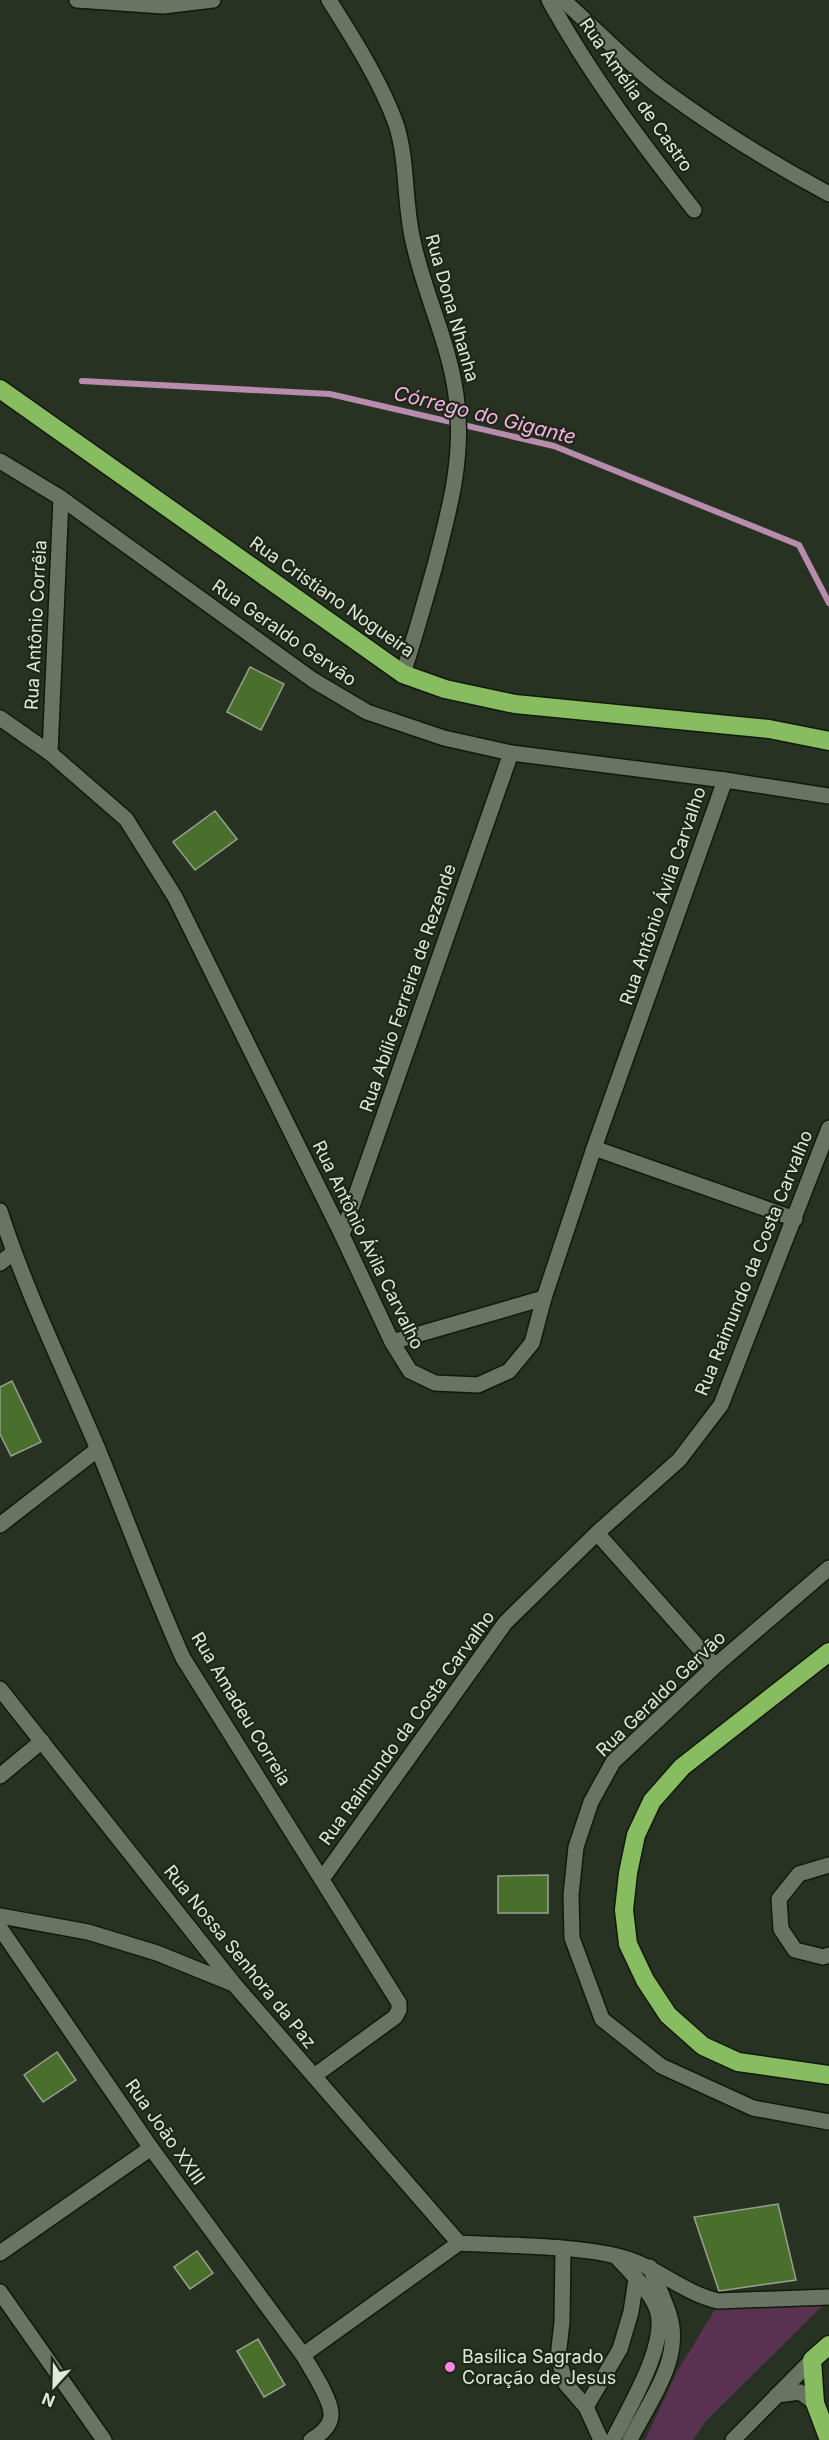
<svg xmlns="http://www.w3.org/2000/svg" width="829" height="2440" font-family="Inter,sans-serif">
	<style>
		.green { fill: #5a3251 }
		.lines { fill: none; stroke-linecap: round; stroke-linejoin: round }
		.stream { stroke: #b78cac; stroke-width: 6 }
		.building { fill: #4a6f2c; stroke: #96a28f; stroke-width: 1.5 }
		.minor-casing { stroke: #11190b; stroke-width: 18 }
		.highway-casing { stroke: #11190b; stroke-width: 21 }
		.minor { stroke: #697462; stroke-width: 15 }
		.highway { stroke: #88bc60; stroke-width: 18 }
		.poi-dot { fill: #fc86e3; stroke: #1f2818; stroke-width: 2 }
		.labels { text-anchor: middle; stroke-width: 4.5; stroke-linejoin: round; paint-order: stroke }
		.street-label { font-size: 18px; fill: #e1e8de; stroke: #1f2818 }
		.poi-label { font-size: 18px; fill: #e1e8de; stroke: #1f2818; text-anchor: start }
		.water-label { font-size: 20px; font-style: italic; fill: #fab1e8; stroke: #1f2818 }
	</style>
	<rect width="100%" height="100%" fill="#283222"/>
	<polygon class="green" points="822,2306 706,2421 693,2440 645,2440 678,2370 716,2308"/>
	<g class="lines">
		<polyline class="stream" points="82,381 330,394 554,446 799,545 829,603"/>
	</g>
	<g class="building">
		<polygon points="250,667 284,684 261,730 227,712"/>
		<polygon points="215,811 237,839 195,870 173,842"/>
		<polygon points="12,1381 41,1442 11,1456 0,1434 0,1387"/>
		<polygon points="548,1875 548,1913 498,1913 498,1876"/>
		<polygon points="57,2052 76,2080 43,2102 24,2075"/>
		<polygon points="778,2204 796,2280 719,2291 694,2217"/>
		<polygon points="197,2251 213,2273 190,2289 174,2267"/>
		<polygon points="258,2339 285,2385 264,2397 237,2351"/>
	</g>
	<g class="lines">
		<defs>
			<g id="minor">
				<polyline points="77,0 163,6 213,0"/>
				<path d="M 329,0 C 353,38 381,82 396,124 C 408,161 404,203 413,241 C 424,293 449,342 456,395 C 465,455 449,512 434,569 C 424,605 414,639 403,674"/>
				<path d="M 549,0 C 590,75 642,143 694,210"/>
				<path d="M 563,0 C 596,29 626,62 662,89 C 715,128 771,163 829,194"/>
				<polyline points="0,461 61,498 313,680 367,712 444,738 511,753 725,780 829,796"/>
				<polyline points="0,718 50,753 126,819 175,897 342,1235 392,1342 410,1371 435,1383 478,1385 509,1371 532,1343 544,1298 594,1148 725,780"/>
				<polyline points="50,753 61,498"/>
				<polyline points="594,1148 795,1219"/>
				<path d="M 0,1211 C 26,1292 64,1369 97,1447 C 126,1517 152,1589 183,1658 L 399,2003 L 399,2010 L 395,2017 L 314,2076"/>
				<polyline points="342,1235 511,753"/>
				<polyline points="0,1263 13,1253"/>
				<polyline points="392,1342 544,1298"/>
				<polyline points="0,1525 98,1449"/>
				<polyline points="597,1533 715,1666"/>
				<polyline points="829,1568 715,1666 613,1762 591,1802 576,1847 571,1895 572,1938 602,2019 661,2066 753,2108 829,2122"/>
				<polyline points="0,1689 234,1984 459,2243"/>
				<polyline points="0,1776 42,1741"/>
				<polyline points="829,1865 799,1874 779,1899 781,1929 795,1950 823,1957 829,1955"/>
				<polyline points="322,1879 505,1623 597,1533 679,1460 721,1405 829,1128"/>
				<polyline points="0,1916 88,1932 157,1953 231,1983"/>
				<polyline points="0,1928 151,2148 303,2355"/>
				<path d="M 459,2243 C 509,2246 573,2245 621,2257 C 656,2266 683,2293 718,2301 L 829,2297"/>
				<polyline points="563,2250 562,2322 558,2357 566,2384 586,2407 601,2440"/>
				<polyline points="0,2253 151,2148"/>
				<polyline points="0,2292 104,2440"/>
				<polyline points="777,2395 800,2392 815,2403"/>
				<polyline points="586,2407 620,2349 631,2312 636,2279"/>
				<path d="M 311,2440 C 320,2435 331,2426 331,2415 C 332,2400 311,2369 303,2355 L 459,2243"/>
				<path d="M 613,2440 C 628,2409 671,2340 656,2307 C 648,2288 629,2271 616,2256"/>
				<path d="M 630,2440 C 648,2403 684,2359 669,2314 C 664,2298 656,2283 650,2267"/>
				<polyline points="733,2440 812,2360"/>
			</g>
			<g id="highway">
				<polyline points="0,389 403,674 445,689 515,704 769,729 829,741"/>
				<polyline points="829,1652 682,1767 652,1801 636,1835 628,1873 624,1910 628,1944 645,1980 668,2015 703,2046 738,2062 829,2075"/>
				<polyline points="829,2440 815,2403 812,2360 829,2345"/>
			</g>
		</defs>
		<use href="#minor" class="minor-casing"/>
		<use href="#highway" class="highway-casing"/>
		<use href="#minor" class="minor"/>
		<use href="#highway" class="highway"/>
	</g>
	<circle class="poi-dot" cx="450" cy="2367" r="6"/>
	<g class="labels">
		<g class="street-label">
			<text transform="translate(636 95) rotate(55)" y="6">Rua Amélia de Castro</text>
			<text transform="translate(452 308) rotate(74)" y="6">Rua Dona Nhanha</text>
			<text transform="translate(332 597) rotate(35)" y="6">Rua Cristiano Nogueira</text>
			<text transform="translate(36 625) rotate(-87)" y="6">Rua Antônio Corrêia</text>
			<text transform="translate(284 633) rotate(35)" y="6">Rua Geraldo Gervão</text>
			<text transform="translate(663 896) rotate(-71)" y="6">Rua Antônio Ávila Carvalho</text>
			<text transform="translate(408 988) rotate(-71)" y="6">Rua Abílio Ferreira de Rezende</text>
			<text transform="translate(368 1245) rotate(64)" y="6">Rua Antônio Ávila Carvalho</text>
			<text transform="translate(754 1263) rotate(-68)" y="6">Rua Raimundo da Costa Carvalho</text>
			<text transform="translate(661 1694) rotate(-44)" y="6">Rua Geraldo Gervão</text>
			<text transform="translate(241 1709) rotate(59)" y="6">Rua Amadeu Correia</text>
			<text transform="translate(407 1728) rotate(-54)" y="6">Rua Raimundo da Costa Carvalho</text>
			<text transform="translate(240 1957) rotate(51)" y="6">Rua Nossa Senhora da Paz</text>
			<text transform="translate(165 2132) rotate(55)" y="6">Rua João XXIII</text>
		</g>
		<g class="poi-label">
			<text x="462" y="2363">Basílica Sagrado<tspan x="462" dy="21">Coração de Jesus</tspan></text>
		</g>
		<g class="water-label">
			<text transform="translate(485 415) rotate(14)" y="7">Córrego do Gigante</text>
		</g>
	</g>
	<g transform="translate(54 2386) rotate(202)" stroke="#1f2818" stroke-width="4.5" paint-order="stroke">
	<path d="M0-4.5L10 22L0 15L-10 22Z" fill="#e1e8de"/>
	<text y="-9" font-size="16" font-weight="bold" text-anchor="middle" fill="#e1e8de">N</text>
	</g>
</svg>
